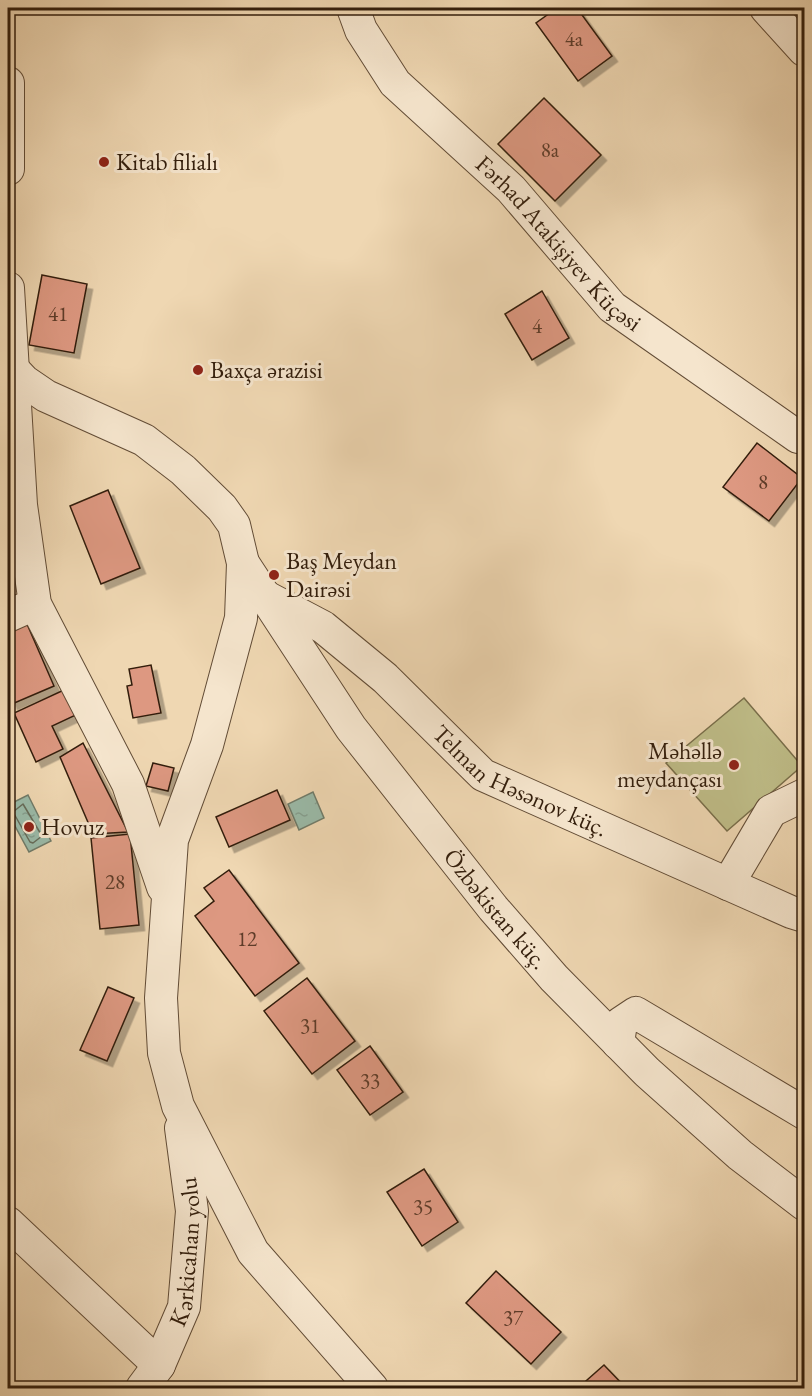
<svg xmlns="http://www.w3.org/2000/svg" width="812" height="1396" font-family="'EB Garamond',serif">
	<style>
		.grass { fill: #bfbd88; stroke: #796e4a; stroke-width: 1.5 }
		.water { fill: url(#water-ripples); stroke: #717c6a; stroke-width: 1.5 }
		.lines { fill: none; stroke-linecap: round; stroke-linejoin: round }
		.shore { stroke: #666c5a; stroke-width: 1.5 }
		.building { fill: #dd9881; stroke: #331e0c; stroke-width: 1.5; filter: url(#shadow) }
		.minor-casing { stroke: #624c36; stroke-width: 34 }
		.minor { stroke: #f5e5cd; stroke-width: 32 }
		.poi-dot { fill: #8f2418; stroke: #f5e5cd; stroke-width: 2 }
		.labels { text-anchor: middle; stroke-width: 6; stroke-linejoin: round; paint-order: stroke }
		.number-label { font-size: 21px; fill: #5e3c29 }
		.poi-label { font-size: 24px; fill: #331e0c; stroke: #f5e5cd; text-anchor: start }
		.street-label { font-size: 24px; fill: #331e0c; stroke: #f5e5cd }
	</style>
	<defs>
		<pattern id="water-ripples" width="26" height="14" patternUnits="userSpaceOnUse" patternTransform="scale(1.5)"><rect width="26" height="14" fill="#9abaa8"/><path d="M2 4q2-2 4 0t4 0M15 11q2-2 4 0t4 0" fill="none" stroke="#859f8f"/></pattern>
		<filter id="shadow"><feDropShadow dx="5.5" dy="5.5" stdDeviation="0" flood-color="#0004"/></filter>
	</defs>
	<rect width="100%" height="100%" fill="#efd7b2"/>
	<filter id="stains"><feTurbulence type="fractalNoise" baseFrequency=".00333" numOctaves="4"/><feColorMatrix values="0 0 0 0 .2 0 0 0 0 .09 0 0 0 0 .02 0 0 0 .5 -.17"/></filter>
	<radialGradient id="worn" r=".72"><stop offset=".6" stop-color="#630" stop-opacity="0"/><stop offset="1" stop-color="#630" stop-opacity=".3"/></radialGradient>
	<polygon class="grass" points="744,698 802,766 727,831 666,763"/>
	<g class="water">
		<polygon points="313,792 324,818 299,830 288,804"/>
		<polygon points="28,795 51,841 29,852 8,813 8,805"/>
	</g>
	<g class="lines">
		<polygon class="shore" points="23,804 42,836 33,843 30,842 13,812"/>
	</g>
	<g class="building">
		<polygon points="557,8 577,8 612,56 578,81 536,23"/>
		<polygon points="544,98 601,155 555,201 498,144"/>
		<polygon points="42,275 87,284 74,353 29,345"/>
		<polygon points="542,291 569,338 532,360 505,314"/>
		<polygon points="757,443 802,478 769,521 723,487"/>
		<polygon points="108,490 140,568 101,584 70,506"/>
		<polygon points="27,624 54,686 12,704 8,692 8,632"/>
		<polygon points="151,665 161,713 133,718 127,686 132,685 129,669"/>
		<polygon points="66,689 78,714 52,726 63,749 36,762 14,713"/>
		<polygon points="83,743 128,832 93,834 60,757"/>
		<polygon points="153,763 174,768 168,791 146,786"/>
		<polygon points="277,790 290,820 229,847 216,817"/>
		<polygon points="130,834 139,925 100,929 91,838"/>
		<polygon points="229,870 299,963 255,996 195,916 214,901 204,888"/>
		<polygon points="307,978 355,1041 312,1074 264,1011"/>
		<polygon points="108,987 134,998 107,1061 80,1050"/>
		<polygon points="370,1046 403,1092 370,1115 337,1070"/>
		<polygon points="424,1169 458,1222 422,1246 387,1192"/>
		<polygon points="496,1271 561,1332 531,1364 466,1303"/>
		<polygon points="604,1365 626,1388 578,1388"/>
	</g>
	<g class="lines">
		<defs>
			<g id="minor">
				<path id="s1" d="M 353,8 L 361,30 L 395,83 L 511,189 L 612,307 L 798,437 L 804,438"/>
				<polyline points="766,8 804,50"/>
				<polyline points="8,83 8,169"/>
				<polyline points="8,288 21,505 35,604 128,784 163,887"/>
				<polyline points="8,364 24,381 46,396 144,440 183,470 222,508 234,525 243,563 241,618 207,745 172,840 161,998 164,1053 178,1106 253,1252 372,1388"/>
				<path id="s2" d="M 243,563 L 351,728 L 493,908 L 554,978 L 647,1072 L 740,1155 L 804,1204"/>
				<path id="s3" d="M 268,598 L 323,627 L 385,678 L 483,775 L 791,912 L 804,916"/>
				<polyline points="8,616 35,604"/>
				<polyline points="728,884 771,811 804,795"/>
				<polyline points="618,1043 621,1023 636,1013 804,1113"/>
				<polyline points="8,1223 159,1365"/>
				<path id="s4" d="M 142,1388 L 159,1365 L 184,1307 L 192,1211 L 181,1128"/>
			</g>
		</defs>
		<use href="#minor" class="minor-casing"/>
		<use href="#minor" class="minor"/>
	</g>
	<g class="poi-dot">
		<circle cx="104" cy="162" r="6"/>
		<circle cx="198" cy="370" r="6"/>
		<circle cx="274" cy="575" r="6"/>
		<circle cx="734" cy="765" r="6"/>
		<circle cx="29" cy="827" r="6"/>
	</g>
	<g class="labels">
		<g class="number-label">
			<text x="574" y="46">4а</text>
			<text x="550" y="157">8a</text>
			<text x="58" y="321">41</text>
			<text x="537" y="333">4</text>
			<text x="763" y="489">8</text>
			<text x="115" y="889">28</text>
			<text x="247" y="946">12</text>
			<text x="310" y="1033">31</text>
			<text x="370" y="1088">33</text>
			<text x="423" y="1214">35</text>
			<text x="513" y="1325">37</text>
		</g>
		<g class="poi-label">
			<text x="116" y="170">Kitab filialı</text>
			<text x="210" y="378">Baxça ərazisi</text>
			<text x="286" y="569">Baş Meydan<tspan x="286" dy="28">Dairəsi</tspan></text>
			<text x="722" y="759" text-anchor="end">Məhəllə<tspan x="722" dy="28">meydançası</tspan></text>
			<text x="41" y="835">Hovuz</text>
		</g>
		<g class="street-label">
			<text dy="8" stroke="none"><textPath href="#s1" startOffset="316">Fərhad Atakişiyev Küçəsi</textPath></text>
			<text dy="8" stroke="none"><textPath href="#s3" startOffset="315">Telman Həsənov küç.</textPath></text>
			<text dy="8" stroke="none"><textPath href="#s2" startOffset="429">Özbəkistan küç.</textPath></text>
			<text dy="8" stroke="none"><textPath href="#s4" startOffset="147">Kərkicahan yolu</textPath></text>
		</g>
	</g>
	<rect width="812" height="1396" fill="none" stroke="#efd7b2" stroke-width="30"/>
	<rect x="9" y="9" width="794" height="1378" fill="none" stroke="#331e0c" stroke-width="3"/>
	<rect x="15" y="15" width="782" height="1366" fill="none" stroke="#331e0c" stroke-width="1.5"/>
	<rect width="100%" height="100%" filter="url(#stains)"/>
	<rect width="100%" height="100%" fill="url(#worn)"/>
</svg>
